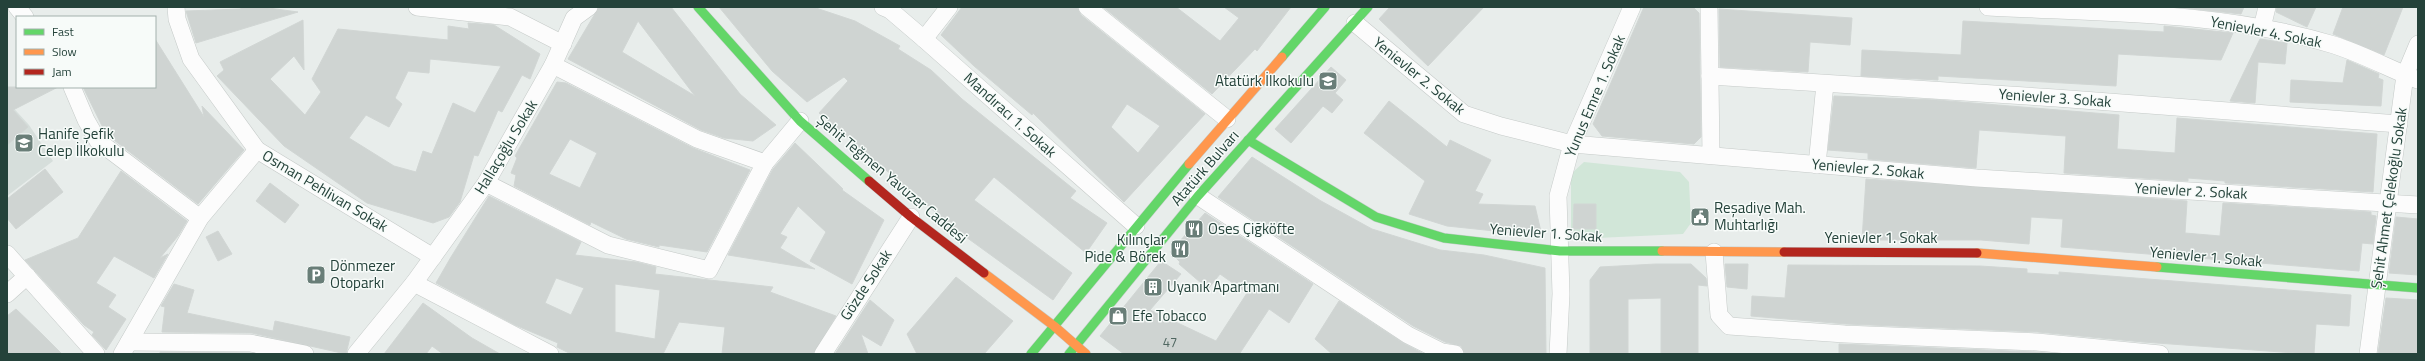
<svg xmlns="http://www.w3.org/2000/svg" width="2425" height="361" font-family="'Titillium Web',sans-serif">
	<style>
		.built { fill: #d6dedb }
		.green { fill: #d1e6d8 }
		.building { fill: #cfd4d2; stroke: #d1d6d4; fill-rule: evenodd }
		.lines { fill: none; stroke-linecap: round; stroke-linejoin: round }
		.street-casing { stroke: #c5cac8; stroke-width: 18 }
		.fast-casing { stroke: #c3cbc8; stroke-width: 10 }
		.slow-casing { stroke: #c3cbc8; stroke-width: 10 }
		.jam-casing { stroke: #c3cbc8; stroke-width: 10 }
		.street { stroke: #fcfcfc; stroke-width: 17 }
		.fast { stroke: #63d668; stroke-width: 9 }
		.slow { stroke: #ff974d; stroke-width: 9 }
		.jam { stroke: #b3261e; stroke-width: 9 }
		.labels { text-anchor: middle; stroke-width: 3; stroke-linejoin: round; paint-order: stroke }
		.number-label { font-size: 13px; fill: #506761 }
		.street-label { font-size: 15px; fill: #24423a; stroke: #f7fbf9 }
		.poi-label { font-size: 15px; fill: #24423a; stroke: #f7fbf9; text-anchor: start }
	</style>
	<rect width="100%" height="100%" fill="#e8edeb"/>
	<polygon class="built" points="7,101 29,125 53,161 7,196"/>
	<polygon class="green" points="1584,162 1680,172 1689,182 1691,223 1683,234 1576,239 1571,230 1571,174"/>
	<g class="building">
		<polygon points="240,7 261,7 298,12 196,43 186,11 241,9"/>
		<path d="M 599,7 L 671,7 L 740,94 L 776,125 L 753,141 L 724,138 L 701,130 L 568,59 ZM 638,21 L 695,96 L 622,52 Z"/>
		<polygon points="719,7 813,7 855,21 900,46 898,49 931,70 962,99 1076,191 1070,198 1107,223 1086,253 994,177 974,200 1072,273 1053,300 955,229 819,113 848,81 844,77 807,102 772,71"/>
		<path d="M 962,7 L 1077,7 L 1081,15 L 1205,114 L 1124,202 L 1033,113 L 1032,115 L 974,66 L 941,35 ZM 1127,104 L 1160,126 L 1138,153 L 1111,127 Z"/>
		<polygon points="1103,7 1176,7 1220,41 1239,18 1224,7 1291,7 1257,51 1255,49 1212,94"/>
		<polygon points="1390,7 1484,7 1428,66 1379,19"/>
		<polygon points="1644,7 1693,7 1699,13 1701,137 1694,144 1602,136 1593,124"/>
		<polygon points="2178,7 2244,7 2241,14"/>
		<polygon points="2277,7 2316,7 2307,27 2276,12"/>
		<polygon points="2343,7 2403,7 2384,55 2333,34"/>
		<polygon points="1719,9 1852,18 1850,45 1810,42 1808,72 1720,67"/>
		<path d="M 303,20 L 304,70 L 294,56 L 270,79 L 305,115 L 321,92 L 312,79 L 338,29 L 448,40 L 448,26 L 469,29 L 468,23 L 494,25 L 540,54 L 530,79 L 522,75 L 502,112 L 498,110 L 478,156 L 474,155 L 460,202 L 449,217 L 433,223 L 367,203 L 284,146 L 217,76 L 224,70 L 220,62 ZM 430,59 L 501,66 L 475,113 L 453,103 L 432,154 L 423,151 L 416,172 L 394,166 L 349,138 L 366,115 L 389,127 L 402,104 L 395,98 L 408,71 L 429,73 Z"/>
		<polygon points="1963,21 2164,32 2164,26 2233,33 2221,60 2118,54 2116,86 1938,76 1938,80 1861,76 1862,50 1961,55"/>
		<polygon points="155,39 204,117 202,106 244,150 198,204 106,134 83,87 155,87"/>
		<polygon points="2260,39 2287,43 2285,64 2258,62 2255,103 2230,101"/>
		<polygon points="2347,60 2379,74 2378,78 2383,80 2381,106 2290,102 2291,80 2343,83"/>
		<polygon points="1331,67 1346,80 1335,93 1343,100 1332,113 1323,106 1291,143 1275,129"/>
		<path d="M 557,82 L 566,83 L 693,148 L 750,170 L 707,252 L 659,245 L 659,247 L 626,239 L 591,222 L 590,225 L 514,186 L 516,175 L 511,173 L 517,158 L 515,156 ZM 570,139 L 597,153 L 580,188 L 549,174 Z"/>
		<polygon points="7,87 58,87 13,110 28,127 7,145"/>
		<polygon points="1834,96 1937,100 2119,115 2117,149 2175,153 2177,118 2377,134 2373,192 2225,183 2225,181 2188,178 2188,181 2064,173 2066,136 1979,130 1976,168 1868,159 1868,153 1828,150"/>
		<polygon points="1389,101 1447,147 1450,140 1491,160 1475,191 1483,194 1478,204 1535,206 1542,236 1447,226 1409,214 1425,181 1364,133"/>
		<polygon points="795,143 843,189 842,190 884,220 852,284 810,261 826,232 798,206 780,234 787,237 780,248 815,269 728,255 773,169"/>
		<polygon points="1252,157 1321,201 1372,229 1440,250 1484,255 1545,268 1546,354 1465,354 1461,346 1445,342 1413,326 1218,197"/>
		<polygon points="45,169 63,192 16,229 7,218 7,199"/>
		<polygon points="121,171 187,221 178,236 160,258 168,254 154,278 114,256 96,283 116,295 108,307 126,319 106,350 92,335 94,332 84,325 25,260 78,238"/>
		<polygon points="1866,179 2187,201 2185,233 2220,236 2223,203 2371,212 2371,215 2376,216 2373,244 2362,243 2359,271 2061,247 2063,219 2031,217 2029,244 1981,240 1862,240"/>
		<polygon points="270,183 299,205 285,223 256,201"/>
		<path d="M 489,196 L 581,242 L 575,255 L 636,262 L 656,267 L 655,274 L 773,287 L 770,292 L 836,316 L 813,354 L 722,354 L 725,327 L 679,322 L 663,354 L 571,354 L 557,347 L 558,343 L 515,325 L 436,283 L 451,257 ZM 556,278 L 584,288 L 571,315 L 545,303 ZM 615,284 L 660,290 L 655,339 L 615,332 Z"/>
		<polygon points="1574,204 1596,204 1596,229 1573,229"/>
		<polygon points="1205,213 1313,284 1289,323 1269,309 1240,353 1243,354 1124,354 1100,336 1161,261 1181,274 1150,310 1216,341 1247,293 1220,274 1208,289 1179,264 1180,262 1170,252"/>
		<polygon points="2396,217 2418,219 2418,275 2389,273"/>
		<polygon points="218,231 232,254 218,261 206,237"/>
		<polygon points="1656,264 1691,264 1706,278 1707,286 1698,285 1698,354 1661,354 1661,298 1628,299 1628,354 1590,354 1590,280 1600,267"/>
		<polygon points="1725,264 1748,264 1747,289 1727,287"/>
		<polygon points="1788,265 1980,266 2027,269 2027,273 2059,275 2059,272 2351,295 2349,326 2316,324 2314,354 2309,354 2143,342 2038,332 1846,324 1751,316 1752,296 1785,298"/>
		<polygon points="956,277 1013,321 984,354 917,354 907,334"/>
		<polygon points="174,284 194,290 187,313 273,331 275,321 350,337 346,354 252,333 162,332 165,307 161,306"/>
		<polygon points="2386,298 2418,300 2418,354 2378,354"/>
		<polygon points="870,300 894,320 881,346 861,334 868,354 835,354"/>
		<polygon points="1339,301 1403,343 1424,354 1332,354 1315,339"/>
		<polygon points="423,303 472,338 500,354 443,354 432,346 426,354 384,354"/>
		<polygon points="16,309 43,335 62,354 7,354 7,316"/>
		<polygon points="1839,344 2036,352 2057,354 1839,354"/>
		<polygon points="160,352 249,353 254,354 160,354"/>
	</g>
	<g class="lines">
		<defs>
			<g id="street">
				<polyline points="17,7 25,17"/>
				<polyline points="176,7 177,19 191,59 257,150 433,257"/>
				<polyline points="417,7 510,17 563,44"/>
				<polyline points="883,7 890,10 924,39 1136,226"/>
				<polyline points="1087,7 1227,119"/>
				<polyline points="1709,7 1711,155"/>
				<path d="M 1988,7 C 2103,13 2222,11 2334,45 C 2362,54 2390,69 2418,80"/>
				<polyline points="1355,23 1464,114 1501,126 1572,144 1977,178 2418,205"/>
				<polyline points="2262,28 2267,7"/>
				<polyline points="924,39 949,7"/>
				<polyline points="553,65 697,139 765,163"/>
				<polyline points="1710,76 2056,98 2399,124"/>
				<polyline points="72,87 86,120 98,141 200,218"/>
				<polyline points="1817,165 1825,84"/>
				<polyline points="486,183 608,245 709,270 765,163 800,121"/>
				<polyline points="1198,196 1408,335 1442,352 1455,354"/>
				<polyline points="1714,252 1719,315 1729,326 1845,334 2037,342 2160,354"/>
				<polyline points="7,254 96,354"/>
				<polyline points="414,283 550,354"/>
				<polyline points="7,294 27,276"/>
				<polyline points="129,342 250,343 305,354"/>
				<polyline points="122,354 200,218 257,150"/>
				<polyline points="356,354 414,283 486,183 553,65 574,18 589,7"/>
				<polyline points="823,354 911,217"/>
				<polyline points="1558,354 1561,294 1558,196 1572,144 1632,7"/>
				<polyline points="2368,354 2405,75 2418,44"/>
			</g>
			<g id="fast">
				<polyline points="698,7 800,121 869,181"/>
				<polyline points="1282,57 1325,7"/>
				<polyline points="1248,140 1376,217 1444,238 1560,251 1662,251"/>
				<polyline points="2157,267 2418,288"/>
				<polyline points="1031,354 1189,164"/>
				<polyline points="1069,354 1198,196 1368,7"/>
			</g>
			<g id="slow">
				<polyline points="1189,164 1282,57"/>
				<polyline points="1662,251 1784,252"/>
				<polyline points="1977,253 2157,267"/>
				<polyline points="984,273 1054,326 1086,354"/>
			</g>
			<g id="jam">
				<polyline points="869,181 911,217 984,273"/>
				<polyline points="1784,252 1977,253"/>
			</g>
		</defs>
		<use href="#street" class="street-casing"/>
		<use href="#fast" class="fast-casing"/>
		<use href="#slow" class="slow-casing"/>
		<use href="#jam" class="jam-casing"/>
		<use href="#street" class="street"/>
		<use href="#fast" class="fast"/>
		<use href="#slow" class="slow"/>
		<use href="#jam" class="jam"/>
	</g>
	<defs>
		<symbol id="school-square" viewBox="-11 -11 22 22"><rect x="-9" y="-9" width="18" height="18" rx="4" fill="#697e78" stroke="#f7fbf9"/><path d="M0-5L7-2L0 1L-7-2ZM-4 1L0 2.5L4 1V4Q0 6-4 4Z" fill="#fff"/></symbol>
		<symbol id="civic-square" viewBox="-11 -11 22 22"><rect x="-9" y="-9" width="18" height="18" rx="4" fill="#697e78" stroke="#f7fbf9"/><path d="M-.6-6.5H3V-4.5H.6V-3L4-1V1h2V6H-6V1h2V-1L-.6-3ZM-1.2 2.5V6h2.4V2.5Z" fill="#fff"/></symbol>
		<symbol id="restaurant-square" viewBox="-11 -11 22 22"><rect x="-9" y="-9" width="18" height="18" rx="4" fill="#697e78" stroke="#f7fbf9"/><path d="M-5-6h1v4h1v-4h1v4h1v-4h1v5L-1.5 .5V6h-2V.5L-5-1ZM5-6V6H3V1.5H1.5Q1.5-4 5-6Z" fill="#fff"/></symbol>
		<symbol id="parking-square" viewBox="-11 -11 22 22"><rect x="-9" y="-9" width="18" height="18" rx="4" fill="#697e78" stroke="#f7fbf9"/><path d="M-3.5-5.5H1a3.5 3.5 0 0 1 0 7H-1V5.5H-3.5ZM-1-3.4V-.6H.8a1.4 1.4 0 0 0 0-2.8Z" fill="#fff"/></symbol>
		<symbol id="building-square" viewBox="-11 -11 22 22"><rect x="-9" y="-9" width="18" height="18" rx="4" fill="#697e78" stroke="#f7fbf9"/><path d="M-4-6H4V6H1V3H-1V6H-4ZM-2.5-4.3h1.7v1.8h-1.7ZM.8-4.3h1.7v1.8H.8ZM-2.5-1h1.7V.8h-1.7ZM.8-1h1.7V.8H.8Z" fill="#fff"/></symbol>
		<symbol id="shop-square" viewBox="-11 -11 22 22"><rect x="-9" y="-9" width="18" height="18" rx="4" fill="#697e78" stroke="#f7fbf9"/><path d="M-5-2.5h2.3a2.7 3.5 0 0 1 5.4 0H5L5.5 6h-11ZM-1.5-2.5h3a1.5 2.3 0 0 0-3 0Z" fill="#fff"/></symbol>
	</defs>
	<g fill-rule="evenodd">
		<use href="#school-square" x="1317" y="70" width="22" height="22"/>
		<use href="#school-square" x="13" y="132" width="22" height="22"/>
		<use href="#civic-square" x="1689" y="206" width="22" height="22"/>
		<use href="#restaurant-square" x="1183" y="218" width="22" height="22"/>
		<use href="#restaurant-square" x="1169" y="238" width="22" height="22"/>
		<use href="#parking-square" x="305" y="264" width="22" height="22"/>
		<use href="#building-square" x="1142" y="276" width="22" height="22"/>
		<use href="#shop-square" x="1107" y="305" width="22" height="22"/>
	</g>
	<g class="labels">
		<g class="number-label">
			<text x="1170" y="347">47</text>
		</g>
		<g class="street-label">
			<text transform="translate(2266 32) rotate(11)" y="5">Yenievler 4. Sokak</text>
			<text transform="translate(1419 76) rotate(39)" y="5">Yenievler 2. Sokak</text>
			<text transform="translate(1595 96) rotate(-67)" y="5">Yunus Emre 1. Sokak</text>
			<text transform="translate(2055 98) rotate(4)" y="5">Yenievler 3. Sokak</text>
			<text transform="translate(1010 115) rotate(42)" y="5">Mandıracı 1. Sokak</text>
			<text transform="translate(506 147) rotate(-59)" y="5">Hallaçoğlu Sokak</text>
			<text transform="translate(1205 168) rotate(-49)" y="5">Atatürk Bulvarı</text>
			<text transform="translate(1868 169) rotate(5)" y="5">Yenievler 2. Sokak</text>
			<text transform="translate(892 179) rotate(40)" y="5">Şehit Teğmen Yavuzer Caddesi</text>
			<text transform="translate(325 191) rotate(31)" y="5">Osman Pehlivan Sokak</text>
			<text transform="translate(2191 191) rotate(3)" y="5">Yenievler 2. Sokak</text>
			<text transform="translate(2389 198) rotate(-82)" y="5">Şehit Ahmet Çelekoğlu Sokak</text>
			<text transform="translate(1546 233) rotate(4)" y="5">Yenievler 1. Sokak</text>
			<text x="1881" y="243">Yenievler 1. Sokak</text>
			<text transform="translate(2206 257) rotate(5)" y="5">Yenievler 1. Sokak</text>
			<text transform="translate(866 285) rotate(-57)" y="5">Gözde Sokak</text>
		</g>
		<g class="poi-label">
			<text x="1314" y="86" text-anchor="end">Atatürk İlkokulu</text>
			<text x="38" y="139">Hanife Şefik<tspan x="38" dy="17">Celep İlkokulu</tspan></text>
			<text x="1714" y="213">Reşadiye Mah.<tspan x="1714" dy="17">Muhtarlığı</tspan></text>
			<text x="1208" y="234">Oses Çiğköfte</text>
			<text x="1166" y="245" text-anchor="end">Kılınçlar<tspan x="1166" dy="17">Pide &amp; Börek</tspan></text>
			<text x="330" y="271">Dönmezer<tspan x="330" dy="17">Otoparkı</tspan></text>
			<text x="1167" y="292">Uyanık Apartmanı</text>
			<text x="1132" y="321">Efe Tobacco</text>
		</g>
	</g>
	<rect width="2425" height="361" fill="none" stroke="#24423a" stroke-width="16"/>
	<rect x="16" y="16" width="140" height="72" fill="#f7fbf9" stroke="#a3b1ad"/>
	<rect x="24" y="29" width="20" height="6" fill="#63d668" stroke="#a3b1ad"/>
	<text x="52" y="36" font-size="12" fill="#24423a">Fast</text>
	<rect x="24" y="49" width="20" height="6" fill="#ff974d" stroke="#a3b1ad"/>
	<text x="52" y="56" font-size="12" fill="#24423a">Slow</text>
	<rect x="24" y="69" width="20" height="6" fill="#b3261e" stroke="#a3b1ad"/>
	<text x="52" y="76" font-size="12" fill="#24423a">Jam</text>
</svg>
